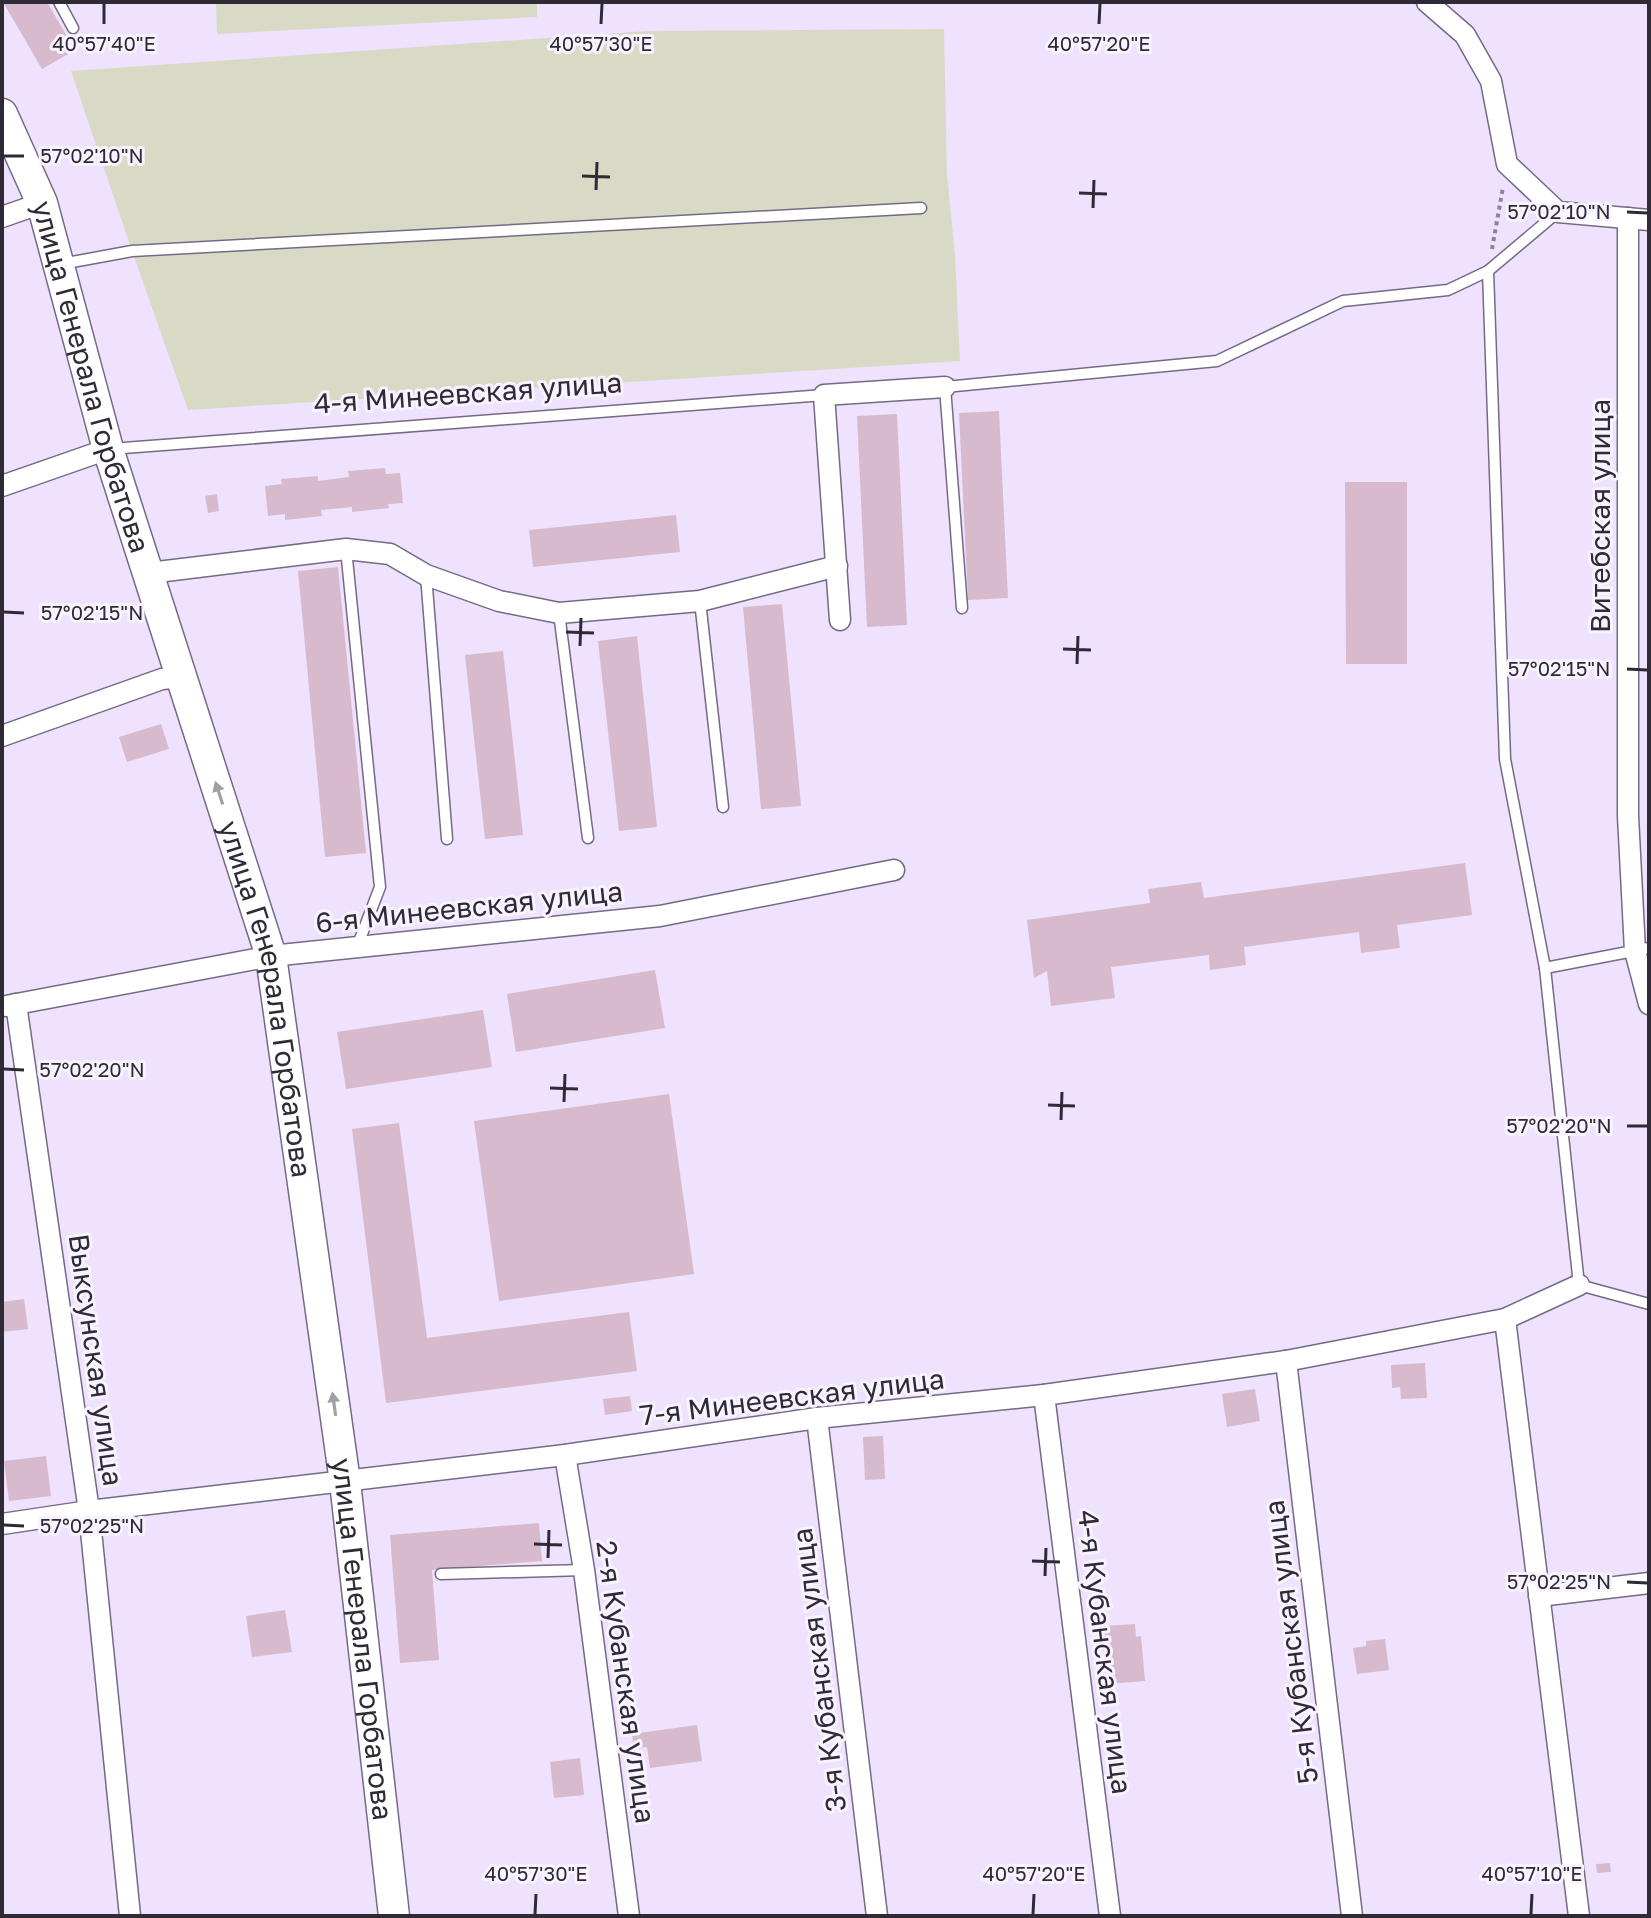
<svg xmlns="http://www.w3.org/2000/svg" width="1651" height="1918" font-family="'Golos Text',sans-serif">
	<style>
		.green { fill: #d8dac6 }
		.building { fill: #d7bacb }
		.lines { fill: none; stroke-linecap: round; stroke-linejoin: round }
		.lane-casing { stroke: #756a84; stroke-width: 13 }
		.street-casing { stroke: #756a84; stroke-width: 23 }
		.secondary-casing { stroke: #756a84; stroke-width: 33 }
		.path { stroke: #8b8397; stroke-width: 4; stroke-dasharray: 4 4; stroke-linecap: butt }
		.lane { stroke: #fff; stroke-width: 10 }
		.street { stroke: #fff; stroke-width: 20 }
		.secondary { stroke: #fff; stroke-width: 30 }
		.oneway { fill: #a19fa4 }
		.ticks { fill: none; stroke: #2f2a35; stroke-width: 3 }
		.labels { text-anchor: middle; stroke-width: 6; stroke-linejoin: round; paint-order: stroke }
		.street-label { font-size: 28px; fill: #2f2a35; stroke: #f8f3ff }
		.ticks-label { font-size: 20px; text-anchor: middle; fill: #2f2a35; stroke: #f8f3ff; stroke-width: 6; stroke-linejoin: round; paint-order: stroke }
	</style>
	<rect width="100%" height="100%" fill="#eee2ff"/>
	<g class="green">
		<polygon points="216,2 537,2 537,17 217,34"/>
		<polygon points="944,29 947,174 955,256 960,361 188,410 132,251 71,71 648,31"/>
	</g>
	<g class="building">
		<polygon points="3,2 47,2 75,50 42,69"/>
		<polygon points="999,411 1008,598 968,600 959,413"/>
		<polygon points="897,414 907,625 867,627 857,416"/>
		<polygon points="385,468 386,474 400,473 403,503 388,504 389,508 352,512 352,507 321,510 322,516 285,520 285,514 268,516 265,486 282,484 281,479 318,476 318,481 349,477 348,471"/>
		<polygon points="1345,482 1407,482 1407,664 1346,664"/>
		<polygon points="217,494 219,511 208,513 205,496"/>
		<polygon points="676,515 680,552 533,567 529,530"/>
		<polygon points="338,567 366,853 325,857 298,571"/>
		<polygon points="782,604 801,806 761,809 743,607"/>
		<polygon points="637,636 657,827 619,831 598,641"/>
		<polygon points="503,651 523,835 485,839 465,655"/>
		<polygon points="161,724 169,749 127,762 119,737"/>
		<polygon points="1465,863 1472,915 1397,925 1400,948 1361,953 1359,932 1244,947 1246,965 1210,970 1209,955 1111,967 1115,998 1051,1006 1047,971 1034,978 1027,920 1150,903 1148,889 1201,882 1204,898"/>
		<polygon points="655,970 665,1028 516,1052 507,994"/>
		<polygon points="483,1010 492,1067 346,1089 337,1032"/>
		<polygon points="669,1094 694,1274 499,1301 474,1121"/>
		<polygon points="399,1123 427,1338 629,1312 637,1371 386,1403 352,1129"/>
		<polygon points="24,1299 28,1329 2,1332 2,1302"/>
		<polygon points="1425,1363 1427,1398 1401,1399 1400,1387 1392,1388 1391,1365"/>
		<polygon points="1255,1389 1260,1421 1227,1427 1222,1394"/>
		<polygon points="630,1396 632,1411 605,1415 603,1399"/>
		<polygon points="883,1436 885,1479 865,1480 863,1437"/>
		<polygon points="46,1456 51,1496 9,1501 4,1461"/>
		<polygon points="539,1523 542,1561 432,1570 439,1660 400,1663 390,1535"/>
		<polygon points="285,1610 292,1652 252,1657 246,1616"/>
		<polygon points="1135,1624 1136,1637 1141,1636 1145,1681 1108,1684 1104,1626"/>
		<polygon points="1385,1639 1389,1670 1357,1674 1353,1648 1366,1646 1366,1641"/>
		<polygon points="697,1725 702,1761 650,1768 647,1747 634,1748 632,1734"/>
		<polygon points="580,1758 584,1795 554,1798 550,1762"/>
		<polygon points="1610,1863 1611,1872 1597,1873 1596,1864"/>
	</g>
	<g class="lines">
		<defs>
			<g id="lane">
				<polyline points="59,2 73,28"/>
				<polyline points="61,264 132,251 921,208"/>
				<polyline points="110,449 824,395"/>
				<polyline points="346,549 380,887 357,947"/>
				<polyline points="426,575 447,839"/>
				<polyline points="700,601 723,807"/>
				<polyline points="962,608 945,387 1217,361 1343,301 1448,290 1488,271"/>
				<polyline points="559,613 588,838"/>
				<polyline points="1649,948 1545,968 1579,1285 1649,1304"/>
				<polyline points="1545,968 1505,759 1488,271 1558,212"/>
				<polyline points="441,1574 584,1570"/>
			</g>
			<g id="street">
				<polyline points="1427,2 1465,35 1491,81 1507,164 1558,212 1649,220"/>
				<polyline points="2,217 42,203"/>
				<polyline points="1628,218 1628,816 1635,951 1649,1004"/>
				<polyline points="2,486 108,449"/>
				<polyline points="149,573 346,549 390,554 426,575 499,601 559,613 700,601 837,566"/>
				<polyline points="840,620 824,395 945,387"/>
				<polyline points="2,736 162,679 182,677"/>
				<polyline points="16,1004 89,1511 130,1916"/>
				<polyline points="6,1006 271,956 660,916 894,870"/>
				<polyline points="1505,1319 1579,1916"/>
				<polyline points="1286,1361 1352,1916"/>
				<polyline points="1044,1395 1110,1916"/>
				<polyline points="817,1418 877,1916"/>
				<polyline points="565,1455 584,1570 629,1916"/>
				<polyline points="2,1524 89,1511 565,1455 817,1418 1044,1395 1286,1361 1505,1319 1579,1285"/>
				<polyline points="1539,1596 1649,1583"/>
			</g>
			<g id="secondary">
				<path id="s1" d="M 2,114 L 42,203 L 108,449 L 271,956 L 345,1482 L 394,1916"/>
			</g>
		</defs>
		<use href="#lane" class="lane-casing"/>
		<use href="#street" class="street-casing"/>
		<use href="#secondary" class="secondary-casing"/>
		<polyline class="path" points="1492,249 1503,187"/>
		<use href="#lane" class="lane"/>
		<use href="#street" class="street"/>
		<use href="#secondary" class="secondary"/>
	</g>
	<defs><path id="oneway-solid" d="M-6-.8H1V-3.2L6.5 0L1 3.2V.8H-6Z" transform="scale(2)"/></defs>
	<g class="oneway">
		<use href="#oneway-solid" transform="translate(219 793) rotate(-108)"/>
		<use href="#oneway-solid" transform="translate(334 1404) rotate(-98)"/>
	</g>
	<path class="ticks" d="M 104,24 L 104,4M 601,24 L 602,4M 1099,24 L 1100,4M 4,156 L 24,156M 582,176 L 610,177M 596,190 L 597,162M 1079,193 L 1107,194M 1093,208 L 1094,180M 1627,212 L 1647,213M 4,612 L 24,613M 566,632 L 594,633M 580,646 L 581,618M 1063,649 L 1091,650M 1077,664 L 1078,636M 1627,669 L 1647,670M 4,1069 L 24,1070M 550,1088 L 578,1089M 564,1102 L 565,1074M 1048,1105 L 1075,1106M 1061,1120 L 1062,1092M 1627,1126 L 1647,1126M 4,1525 L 24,1526M 534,1544 L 562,1545M 548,1558 L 549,1530M 1032,1561 L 1060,1562M 1045,1576 L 1046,1548M 1627,1582 L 1647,1583M 535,1914 L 536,1894M 1033,1914 L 1034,1894M 1531,1914 L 1532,1894"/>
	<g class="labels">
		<g class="street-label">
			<text dy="10" stroke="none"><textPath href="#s1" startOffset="278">улица Генерала Горбатова</textPath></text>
			<text transform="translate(468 393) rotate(-4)" y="10">4-я Минеевская улица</text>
			<text transform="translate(1600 516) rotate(-90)" y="10">Витебская улица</text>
			<text transform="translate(469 907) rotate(-6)" y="10">6-я Минеевская улица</text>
			<text dy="10" stroke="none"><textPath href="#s1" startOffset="926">улица Генерала Горбатова</textPath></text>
			<text transform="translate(96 1360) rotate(82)" y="10">Выксунская улица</text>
			<text transform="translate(792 1397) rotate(-7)" y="10">7-я Минеевская улица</text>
			<text dy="10" stroke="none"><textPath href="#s1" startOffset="1574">улица Генерала Горбатова</textPath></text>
			<text transform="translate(1291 1642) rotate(-97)" y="10">5-я Кубанская улица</text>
			<text transform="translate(1105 1652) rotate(83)" y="10">4-я Кубанская улица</text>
			<text transform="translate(819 1670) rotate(-97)" y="10">3-я Кубанская улица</text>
			<text transform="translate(626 1682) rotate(82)" y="10">2-я Кубанская улица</text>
		</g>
	</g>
	<g class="ticks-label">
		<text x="104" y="51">40°57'40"E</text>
		<text x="601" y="51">40°57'30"E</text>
		<text x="1099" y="51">40°57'20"E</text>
		<text x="92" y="163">57°02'10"N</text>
		<text x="1559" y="219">57°02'10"N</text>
		<text x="92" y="620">57°02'15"N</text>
		<text x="1559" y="676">57°02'15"N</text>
		<text x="92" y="1077">57°02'20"N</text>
		<text x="1559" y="1133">57°02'20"N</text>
		<text x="92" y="1533">57°02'25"N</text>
		<text x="1559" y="1589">57°02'25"N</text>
		<text x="536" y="1881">40°57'30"E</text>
		<text x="1034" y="1881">40°57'20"E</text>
		<text x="1532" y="1881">40°57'10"E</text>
	</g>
	<rect width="1651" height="1918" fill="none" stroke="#2f2a35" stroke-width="8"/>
</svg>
